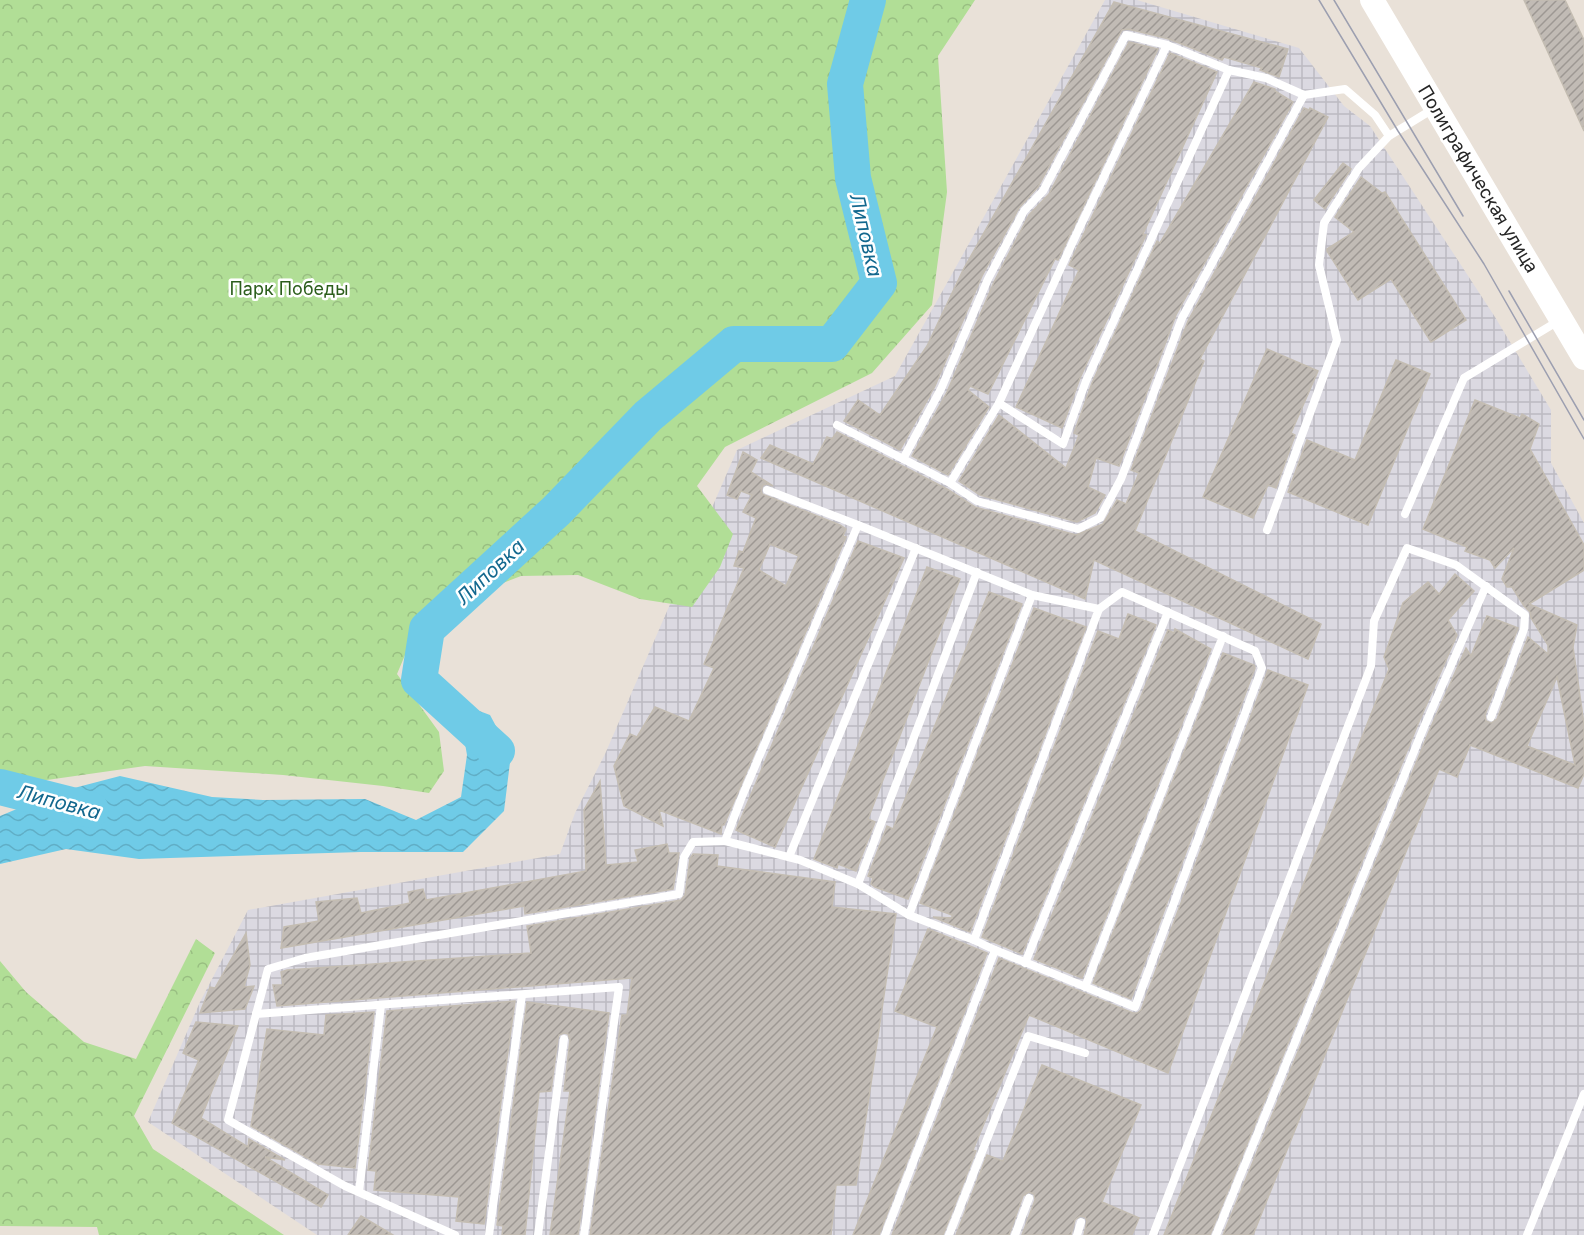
<svg xmlns="http://www.w3.org/2000/svg" width="1584" height="1235" font-family="Inter,sans-serif">
	<style>
		.industrial { fill: url(#industrial-grid) }
		.forest { fill: url(#forest-crowns) }
		.water { fill: url(#water-waves) }
		.lines { fill: none; stroke-linecap: round; stroke-linejoin: round }
		.river { stroke: #6fcbe7; stroke-width: 36 }
		.building { fill: url(#building-hatch); stroke: #c4bdb2; stroke-width: 1.5; fill-rule: evenodd }
		.lane { stroke: #fff; stroke-width: 8 }
		.secondary { stroke: #fff; stroke-width: 24 }
		.tram { stroke: #9c9fb0; stroke-width: 1.5 }
		.labels { text-anchor: middle; stroke-width: 5; stroke-linejoin: round; paint-order: stroke }
		.street-label { font-size: 18px; fill: #262626; stroke: #fff }
		.park-label { font-size: 18px; fill: #2c5e1c; stroke: #fff }
		.water-label { font-size: 20px; font-style: italic; fill: #13688e; stroke: #fff }
	</style>
	<defs>
		<pattern id="industrial-grid" width="8" height="8" patternUnits="userSpaceOnUse" patternTransform="scale(1.5)"><rect width="8" height="8" fill="#dbd9e1"/><path d="M0 4h8M4 0v8" fill="none" stroke="#bcbac1"/></pattern>
		<pattern id="forest-crowns" width="20" height="18" patternUnits="userSpaceOnUse" patternTransform="scale(1.5)"><rect width="20" height="18" fill="#b1de96"/><path d="M2 6a3 3 0 1 1 6 0M12 15a3 3 0 1 1 6 0" fill="none" stroke="#98be81"/></pattern>
		<pattern id="water-waves" width="16" height="10" patternUnits="userSpaceOnUse" patternTransform="scale(1.5)"><rect width="16" height="10" fill="#6fcbe7"/><path d="M0 5q4-4 8 0t8 0" fill="none" stroke="#60aec6"/></pattern>
		<pattern id="building-hatch" width="6" height="6" patternUnits="userSpaceOnUse" patternTransform="scale(1.5)"><rect width="6" height="6" fill="#c1bbb5"/><path d="M-1 1l2-2M0 6l6-6M5 7l2-2" fill="none" stroke="#9d9893"/></pattern>
	</defs>
	<rect width="100%" height="100%" fill="#e9e1d8"/>
	<polygon class="industrial" points="1105,0 1137,0 1299,48 1344,106 1370,126 1495,317 1551,410 1551,463 1584,523 1584,1235 317,1235 148,1122 200,1002 248,910 560,854 575,813 605,754 737,450 895,376"/>
	<g class="forest">
		<polygon points="0,0 975,0 938,56 947,192 932,305 872,373 725,447 697,486 733,534 720,567 692,607 640,599 578,575 521,576 422,615 397,674 439,732 444,771 429,793 383,786 283,775 145,766 47,780 0,802"/>
		<polygon points="196,939 215,953 134,1116 153,1149 284,1235 99,1235 97,1227 0,1226 0,961 26,992 84,1042 136,1059"/>
	</g>
	<polygon class="water" points="458,703 490,715 511,754 504,811 463,852 361,852 139,859 66,849 0,864 0,816 55,793 120,776 212,797 263,800 365,799 416,820 461,797 467,755"/>
	<g class="lines">
		<g class="river">
			<polyline points="497,751 419,680 427,629 556,511 648,416 734,344 832,344 879,283 853,178 845,84 868,0"/>
			<polyline points="0,787 91,810"/>
		</g>
	</g>
	<g class="building">
		<polygon points="1524,0 1565,0 1584,40 1584,131"/>
		<polygon points="1114,2 1288,49 1279,77 1260,70 1262,68 1224,57 1222,60 1169,39 1128,29 1122,30 1038,187 1019,208 982,276 935,386 900,450 844,421 858,400 880,415 927,346 963,270"/>
		<polygon points="1129,42 1158,49 1058,260 1055,259 988,394 970,386 968,390 989,407 948,475 912,456 947,392 994,282 1029,215 1049,194"/>
		<polygon points="1170,53 1217,72 1143,234 1146,235 1080,378 1062,428 1016,407 1079,270 1069,265"/>
		<polygon points="1254,82 1275,89 1275,91 1293,102 1176,315 1119,466 1096,458 1088,487 1105,495 1095,513 1077,522 980,495 959,481 999,415 1066,468 1079,435 1074,433 1092,383 1157,241 1160,243"/>
		<polygon points="1304,108 1309,110 1310,108 1328,117 1200,359 1204,361 1135,531 1321,624 1308,659 1094,560 1085,599 761,458 770,445 813,464 827,437 832,439 837,432 947,489 975,507 1076,535 1103,524 1117,500 1126,504 1139,473 1131,470 1188,321"/>
		<polygon points="1343,163 1351,169 1325,209 1314,200"/>
		<polygon points="1361,177 1382,193 1385,192 1466,320 1431,342 1391,279 1358,300 1327,251 1327,249 1354,232 1335,217"/>
		<polygon points="1267,349 1318,371 1291,433 1295,435 1276,488 1268,485 1253,518 1203,497"/>
		<polygon points="1396,360 1430,374 1368,525 1288,492 1307,440 1355,460"/>
		<path d="M 1475,400 L 1520,418 L 1522,414 L 1539,424 L 1530,449 L 1584,545 L 1584,570 L 1529,604 L 1577,625 L 1573,647 L 1584,724 L 1584,774 L 1578,788 L 1470,745 L 1457,777 L 1439,769 L 1253,1235 L 1223,1235 L 1430,729 L 1466,648 L 1471,656 L 1487,616 L 1518,628 L 1485,715 L 1486,721 L 1491,723 L 1497,719 L 1528,637 L 1548,654 L 1548,645 L 1531,618 L 1530,612 L 1524,606 L 1512,587 L 1507,587 L 1502,579 L 1514,548 L 1495,568 L 1490,560 L 1465,551 L 1467,547 L 1423,529 ZM 1557,677 L 1575,765 L 1527,746 Z"/>
		<path d="M 743,452 L 757,460 L 751,472 L 773,486 L 767,484 L 763,485 L 761,490 L 762,494 L 840,525 L 846,529 L 843,536 L 846,537 L 724,825 L 722,825 L 721,834 L 659,810 L 663,826 L 624,806 L 614,766 L 630,734 L 637,737 L 655,707 L 689,721 L 714,668 L 704,664 L 744,568 L 734,566 L 739,551 L 743,552 L 756,518 L 743,512 L 752,495 L 741,491 L 737,499 L 727,495 ZM 770,544 L 799,556 L 786,586 L 759,570 Z"/>
		<polygon points="858,541 904,558 775,847 736,830"/>
		<polygon points="927,567 960,579 868,819 875,822 856,871 838,864 837,868 814,859"/>
		<polygon points="1455,574 1474,591 1448,620 1457,635 1418,724 1210,1235 1164,1235 1389,669 1384,657 1403,603 1428,582 1439,594"/>
		<polygon points="989,592 1022,604 908,899 875,887 871,884 873,878 868,876 887,826 893,829"/>
		<polygon points="1034,608 1086,627 970,932 933,917 952,918 952,915 920,903"/>
		<polygon points="1128,614 1156,625 1022,954 982,937 1098,631 1119,639"/>
		<polygon points="1175,629 1211,649 1082,978 1034,959 1168,630 1174,633"/>
		<polygon points="1223,653 1254,665 1255,668 1131,999 1093,983"/>
		<polygon points="1268,670 1308,685 1168,1073 1029,1015 973,1150 976,1151 943,1235 892,1235 999,958 1133,1013 1137,1013 1141,1010"/>
		<polygon points="600,781 606,865 638,862 635,850 667,844 669,853 679,853 673,889 525,914 524,906 281,948 284,927 319,921 316,902 357,898 361,913 410,903 408,892 423,889 426,900 586,871 584,810"/>
		<polygon points="693,854 718,855 717,866 835,882 832,907 896,914 856,1185 836,1185 831,1235 590,1235 622,1015 627,1015 632,978 277,1006 273,985 283,985 281,972 287,970 531,953 527,926 681,900 685,895 690,859"/>
		<polygon points="928,929 987,953 879,1235 853,1235 937,1027 895,1011"/>
		<polygon points="246,933 250,965 244,987 254,986 245,1009 200,1013 210,987 215,988"/>
		<polygon points="515,1001 484,1224 456,1221 459,1197 374,1190 376,1171 368,1170 387,1011"/>
		<polygon points="527,1002 609,1013 578,1235 550,1235 570,1091 564,1091 570,1040 568,1034 564,1033 559,1035 558,1038 551,1091 539,1092 525,1235 502,1235 503,1226 497,1225"/>
		<polygon points="374,1012 355,1168 318,1164 251,1126 267,1029 324,1035 326,1015"/>
		<polygon points="196,1022 238,1026 201,1118 248,1147 249,1139 285,1160 265,1157 328,1195 321,1207 172,1123 199,1060 183,1053"/>
		<polygon points="1042,1065 1141,1105 1102,1202 1139,1218 1132,1235 1084,1235 1087,1221 1085,1217 1080,1216 1075,1220 1071,1235 1022,1235 1035,1200 1034,1194 1029,1192 1023,1196 1009,1235 956,1235 987,1155 1003,1161"/>
		<polygon points="361,1216 393,1235 348,1235"/>
	</g>
	<g class="lines">
		<g class="lane">
			<polyline points="999,403 1076,235 1167,45 1229,70"/>
			<polyline points="837,425 950,483 999,403 1063,444 1086,381 1229,70 1266,78 1304,95 1345,89 1375,115 1389,136"/>
			<polyline points="903,459 941,389 988,279 1024,211 1043,191 1126,35 1167,45"/>
			<polyline points="950,483 977,501 1078,529 1100,518 1121,479 1182,318 1304,95"/>
			<polyline points="767,490 858,525"/>
			<polyline points="1405,514 1464,378 1560,320"/>
			<polyline points="1267,530 1337,340 1319,265 1324,223 1359,168 1389,136 1433,109"/>
			<polyline points="725,841 800,860 858,884 909,915 974,940"/>
			<polyline points="789,857 916,548"/>
			<polyline points="858,884 977,572"/>
			<polyline points="909,915 1032,595"/>
			<polyline points="995,950 1135,1007 1262,668 1255,651 1122,592 1099,609"/>
			<polyline points="1025,963 1168,612"/>
			<polyline points="1085,987 1223,636"/>
			<polyline points="256,1014 619,987 584,1235"/>
			<polyline points="359,1192 381,1005"/>
			<polyline points="455,1235 345,1186 228,1120 268,969 305,958 679,894 684,857 693,842 725,841 741,799 858,525 1032,595 1099,609 974,940 995,950 885,1235"/>
			<polyline points="489,1235 522,995"/>
			<polyline points="538,1235 564,1039"/>
			<polyline points="949,1235 1028,1036 1085,1053"/>
			<polyline points="1015,1235 1029,1198"/>
			<polyline points="1077,1235 1081,1222"/>
			<polyline points="1153,1235 1371,666 1374,621 1407,548 1456,565 1525,615 1524,629 1491,717"/>
			<polyline points="1216,1235 1424,727 1486,586"/>
			<polyline points="1527,1235 1584,1094"/>
		</g>
		<polyline class="secondary" points="1372,0 1584,358"/>
		<g class="tram">
			<polyline points="1319,0 1398,131 1484,264 1584,439"/>
			<polyline points="1334,0 1463,216"/>
			<polyline points="1509,291 1584,420"/>
		</g>
	</g>
	<g class="labels">
		<g class="street-label">
			<text transform="translate(1478 179) rotate(59)" y="6">Полиграфическая улица</text>
		</g>
		<g class="park-label">
			<text x="289" y="295">Парк Победы</text>
		</g>
		<g class="water-label">
			<text transform="translate(866 235) rotate(77)" y="7">Липовка</text>
			<text transform="translate(490 572) rotate(-43)" y="7">Липовка</text>
			<text transform="translate(59 802) rotate(15)" y="7">Липовка</text>
		</g>
	</g>
</svg>
